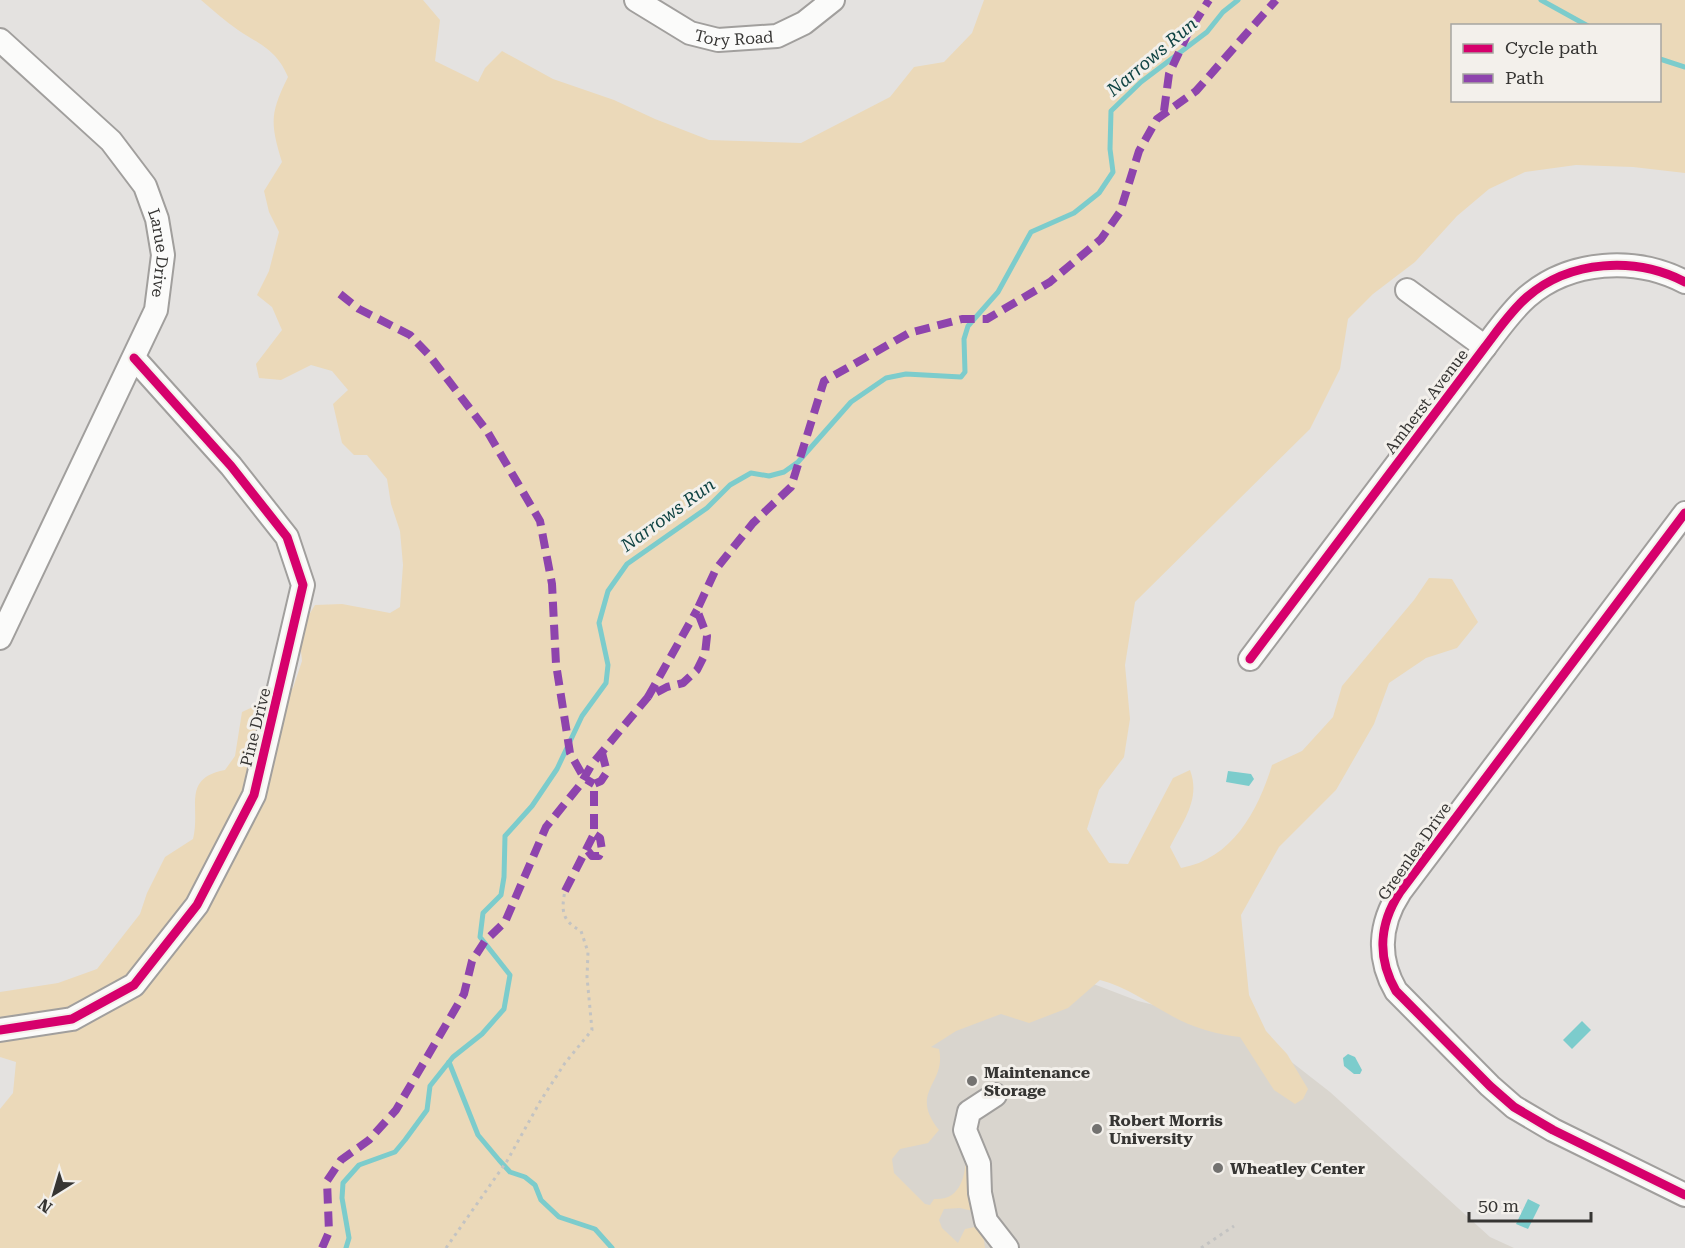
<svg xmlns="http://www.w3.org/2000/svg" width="1685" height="1248" font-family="'Roboto Serif',serif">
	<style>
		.built { fill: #d9d5ce }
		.green { fill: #ebd9b9; fill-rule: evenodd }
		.water { fill: #7ccccc }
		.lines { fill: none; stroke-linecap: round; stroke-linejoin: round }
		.stream { stroke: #7ccccc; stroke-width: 5 }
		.minor-casing { stroke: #a19f9d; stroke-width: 26 }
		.path { stroke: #c3c3c2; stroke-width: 3; stroke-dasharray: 3 4.5; stroke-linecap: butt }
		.minor { stroke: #fbfbfa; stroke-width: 22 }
		.quiet { stroke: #8e44ad; stroke-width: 8; stroke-dasharray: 15 8; stroke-linecap: butt }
		.cycleway-casing { stroke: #f3f0eb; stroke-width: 13 }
		.cycleway { stroke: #d6006c; stroke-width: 9 }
		.poi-dot { fill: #737270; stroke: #f3f0eb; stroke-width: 2 }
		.labels { text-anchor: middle; stroke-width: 6; stroke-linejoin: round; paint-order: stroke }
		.street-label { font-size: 16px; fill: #363533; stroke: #f3f0eb }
		.poi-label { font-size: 16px; font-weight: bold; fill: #363533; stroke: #f3f0eb; text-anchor: start }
		.water-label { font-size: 18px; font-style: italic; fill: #0f4343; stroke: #f3f0eb }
	</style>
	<rect width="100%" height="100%" fill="#e4e2e0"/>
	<polygon class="built" points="1049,967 1138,1001 1249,1029 1330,1092 1490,1237 1514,1248 766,1248 851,1067"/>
	<path class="green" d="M 201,0 L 423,0 L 440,20 L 435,61 L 478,82 L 485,68 L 502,51 L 553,79 L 614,100 L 655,119 L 709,140 L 801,143 L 890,97 L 914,67 L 944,62 L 972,33 L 984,0 L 1685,0 L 1685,173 L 1633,167 L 1576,165 L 1525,172 L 1489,189 L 1457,216 L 1415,262 L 1373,294 L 1348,319 L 1340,369 L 1310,429 L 1135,602 L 1125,665 L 1130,719 L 1124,757 L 1099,790 L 1087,829 L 1109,863 L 1128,864 L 1173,778 L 1190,770 C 1201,799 1183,821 1170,847 L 1181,868 C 1232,859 1258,811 1272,765 L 1302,751 L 1333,717 L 1342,686 L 1414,600 L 1429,578 L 1452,579 L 1478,622 L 1457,648 L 1426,658 L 1389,683 L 1374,724 L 1336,790 L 1279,847 L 1241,915 L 1249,995 L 1266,1031 L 1287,1054 L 1308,1089 L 1303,1099 L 1295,1104 L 1274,1090 L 1240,1037 C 1219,1035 1191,1027 1172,1016 C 1148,1003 1127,987 1100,980 L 1068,1008 L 1029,1023 L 1001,1014 L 956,1031 L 931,1047 L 939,1049 C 947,1084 908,1091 939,1130 L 928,1143 L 900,1149 L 892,1159 L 894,1173 L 925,1204 L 930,1205 L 934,1199 C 961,1201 966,1175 966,1153 L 970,1158 L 973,1211 L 960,1208 L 944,1209 L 939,1220 L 942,1228 L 958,1243 L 965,1229 L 975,1227 L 983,1233 L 985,1248 L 0,1248 L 0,1109 L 13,1093 L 16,1062 L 0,1057 L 0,992 L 58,983 L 97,969 L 140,914 L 147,893 L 165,857 L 193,839 C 201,808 181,778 225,770 L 235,756 L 242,712 L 293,688 L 302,661 L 299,631 L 315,605 L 342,604 L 390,613 L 400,607 L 403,565 L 400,531 L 391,504 L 387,479 L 367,455 L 354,455 L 342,443 L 333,404 L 348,390 L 332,371 L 311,365 L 281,380 L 259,378 L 256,364 L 282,330 L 272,307 L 257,295 L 269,271 L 279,232 L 269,212 L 264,191 L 282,162 C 270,123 270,113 288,77 C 276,49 260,45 238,30 C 225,21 213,10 201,0 ZM 1452,26 L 1660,26 L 1660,100 L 1452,100 Z"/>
	<g class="water">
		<polygon points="1228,771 1251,774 1254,779 1249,786 1226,782"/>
		<polygon points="1582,1021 1591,1030 1572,1049 1563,1040"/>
		<polygon points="1348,1054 1355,1057 1362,1070 1360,1074 1354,1074 1344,1066 1343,1058"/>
		<polygon points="1528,1199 1540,1205 1528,1229 1516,1224"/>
	</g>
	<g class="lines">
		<g class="stream">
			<polyline points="1541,0 1588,26"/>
			<polyline points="1660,59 1685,67"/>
			<polyline points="449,1062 478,1135 499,1160 510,1172 525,1177 535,1185 541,1200 559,1217 595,1229 612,1248"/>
			<polyline points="346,1248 349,1238 342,1198 343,1183 359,1165 395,1152 405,1140 427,1110 430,1086 453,1057 482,1034 504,1009 510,975 480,937 483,913 501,895 504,877 505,836 532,806 557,769 582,716 606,683 608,665 599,623 608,591 627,564 707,508 730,485 751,473 769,476 784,472 798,462 851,402 886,378 906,374 961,377 965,372 964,339 968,326 998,292 1031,232 1074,213 1099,193 1113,172 1110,149 1111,111 1141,82 1207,32 1223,12 1238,0"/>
		</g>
		<defs>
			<g id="minor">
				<path id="s1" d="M 636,0 L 690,33 L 718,40 L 777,36 L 804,23 L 833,0"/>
				<path id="s2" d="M 0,40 L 111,141 L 145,186 L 157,219 L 163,255 L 156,310 L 0,638"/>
				<polyline points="1407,290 1485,347"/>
				<path d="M 1685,513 L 1400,892 C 1379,924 1377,958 1396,991 L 1490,1086 L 1514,1107 L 1553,1130 L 1685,1195"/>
				<path d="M 1250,659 L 1485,347 C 1498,330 1511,311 1527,297 C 1570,260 1635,256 1685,282"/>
				<polyline points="0,1030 72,1019 134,985 197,905 254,795 303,585 287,537 231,466 134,358"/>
				<polyline points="995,1095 969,1112 965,1130 979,1164 980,1193 986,1221 1007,1248"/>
			</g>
		</defs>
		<use href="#minor" class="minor-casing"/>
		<g class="path">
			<path d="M 446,1248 L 507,1161 L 541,1100 L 565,1063 L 592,1030 L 587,977 L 588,952 L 581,931 C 562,921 561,911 565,891"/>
			<polyline points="1201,1248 1234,1226"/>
		</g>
		<use href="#minor" class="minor"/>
		<g class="quiet">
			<polyline points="1164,111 1169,74 1188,33 1209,0"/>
			<polyline points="340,294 359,309 410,335 429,355 487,431 540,521 552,584 556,664 570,753 584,778 594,784"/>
			<polyline points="648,697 697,610"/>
			<polyline points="588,851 592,856 599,856 602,850 600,838 594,834"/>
			<polyline points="565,891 594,834 594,784 601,781 607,772 602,753"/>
			<polyline points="322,1248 329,1232 327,1181 341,1160 369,1140 396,1110 464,994 472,961 485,941 505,922 546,827 580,785 592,764 648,697 667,687 683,683 697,670 705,654 707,636 697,610 716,569 753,523 791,487 824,381 909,333 962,319 987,319 1050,282 1087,251 1101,239 1120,212 1139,151 1157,119 1196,91 1276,0"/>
		</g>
		<defs>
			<g id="cycleway">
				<path d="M 1685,513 L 1400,892 C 1379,924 1377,958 1396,991 L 1490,1086 L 1514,1107 L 1553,1130 L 1685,1195"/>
				<path d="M 1250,659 L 1485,347 C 1498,330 1511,311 1527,297 C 1570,260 1635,256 1685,282"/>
				<polyline points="0,1030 72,1019 134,985 197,905 254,795 303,585 287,537 231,466 134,358"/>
			</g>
		</defs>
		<use href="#cycleway" class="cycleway-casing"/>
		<use href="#cycleway" class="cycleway"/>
	</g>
	<g class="poi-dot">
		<circle cx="972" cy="1081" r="6"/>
		<circle cx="1097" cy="1129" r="6"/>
		<circle cx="1218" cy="1168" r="6"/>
	</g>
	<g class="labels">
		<g class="street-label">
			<text dy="6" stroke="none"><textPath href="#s1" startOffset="108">Tory Road</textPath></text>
			<text dy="6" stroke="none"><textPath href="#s2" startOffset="276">Larue Drive</textPath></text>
			<text transform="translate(1426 401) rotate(-53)" y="6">Amherst Avenue</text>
			<text transform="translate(255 727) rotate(-76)" y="6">Pine Drive</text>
			<text transform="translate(1414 851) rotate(-55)" y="6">Greenlea Drive</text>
		</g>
		<g class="poi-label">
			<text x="984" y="1078">Maintenance<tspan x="984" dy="18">Storage</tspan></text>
			<text x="1109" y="1126">Robert Morris<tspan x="1109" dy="18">University</tspan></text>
			<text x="1230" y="1174">Wheatley Center</text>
		</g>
		<g class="water-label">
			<text transform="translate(1152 57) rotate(-40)" y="6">Narrows Run</text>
			<text transform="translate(668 515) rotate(-36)" y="6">Narrows Run</text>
		</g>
	</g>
	<rect x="1451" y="24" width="210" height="78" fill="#f3f0eb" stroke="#a7a5a1" stroke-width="1.5"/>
	<rect x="1463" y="44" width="30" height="9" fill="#d6006c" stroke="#a7a5a1" stroke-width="1.5"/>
	<text x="1505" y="54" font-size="18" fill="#363533">Cycle path</text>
	<rect x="1463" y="74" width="30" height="9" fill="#8e44ad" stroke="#a7a5a1" stroke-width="1.5"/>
	<text x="1505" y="84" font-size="18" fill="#363533">Path</text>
	<g transform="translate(54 1194) rotate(217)" stroke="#f3f0eb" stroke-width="4.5" paint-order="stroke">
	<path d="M0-4.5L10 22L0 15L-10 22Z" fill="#363533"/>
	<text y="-9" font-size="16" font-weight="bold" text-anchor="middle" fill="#363533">N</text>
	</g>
	<path d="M1469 1212v9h122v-9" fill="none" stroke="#363533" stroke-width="3"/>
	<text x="1478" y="1212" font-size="18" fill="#363533" stroke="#f3f0eb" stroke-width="4.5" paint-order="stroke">50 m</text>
</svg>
